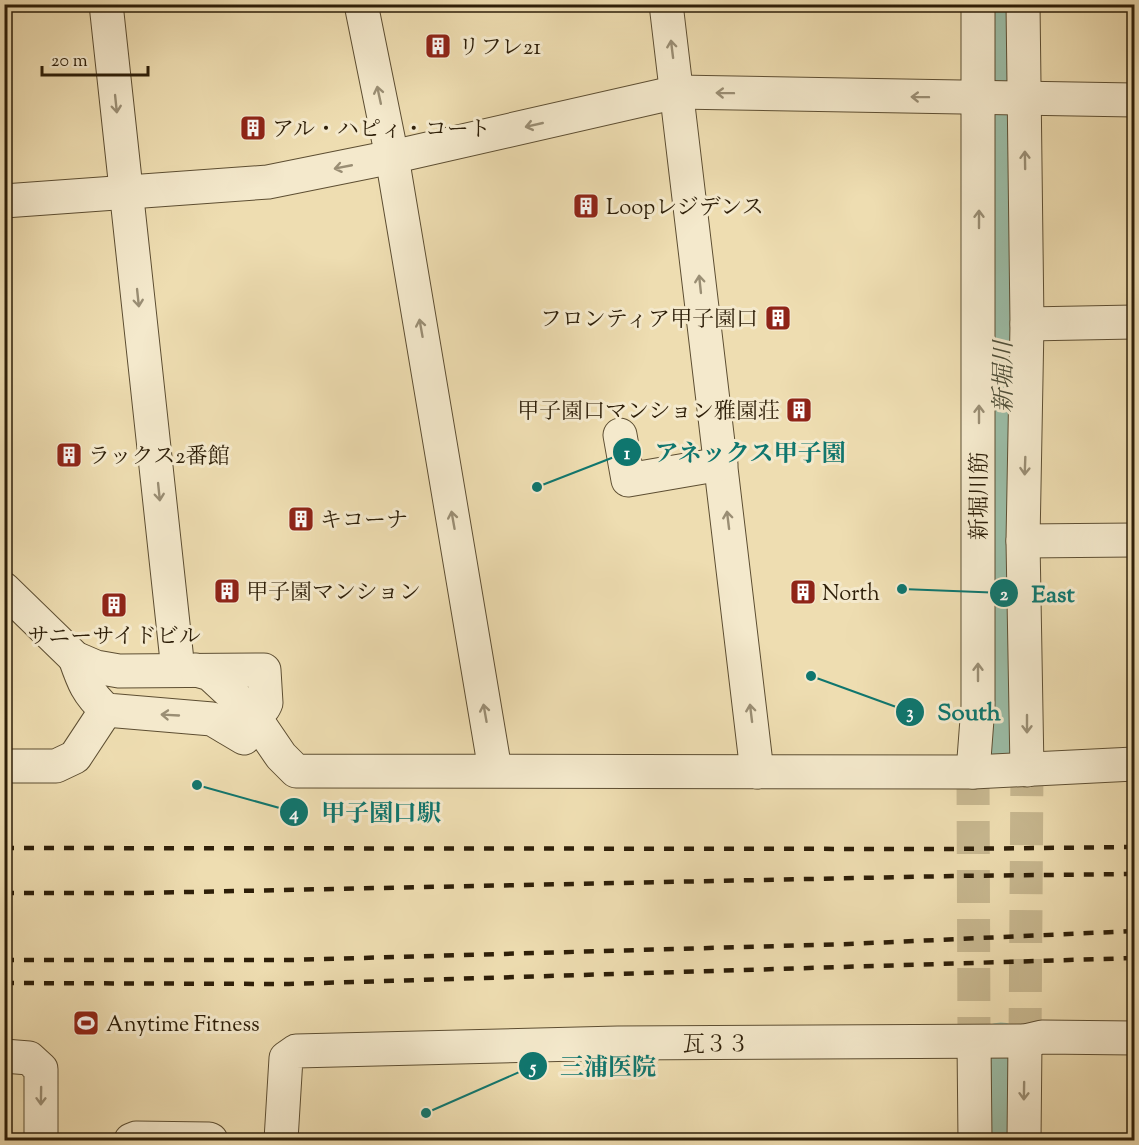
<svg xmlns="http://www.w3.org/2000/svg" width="1139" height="1145" font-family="'Sorts Mill Goudy','Noto Serif JP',serif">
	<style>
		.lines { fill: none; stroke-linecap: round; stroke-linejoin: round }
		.river { stroke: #9bbda7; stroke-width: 63 }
		.minor-tunnel { stroke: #c7b78f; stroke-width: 33; stroke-dasharray: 33 16; stroke-linecap: butt }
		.minor-casing { stroke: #5d4e32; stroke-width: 35 }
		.minor { stroke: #f4e9cc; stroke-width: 33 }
		.rail { stroke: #2d1e08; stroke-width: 4.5; stroke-dasharray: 10 10; stroke-linecap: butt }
		.oneway { stroke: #9a8e74 }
		.labels { text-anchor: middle; stroke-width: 6; stroke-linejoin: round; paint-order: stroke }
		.poi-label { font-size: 22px; fill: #2d1e08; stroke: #f4e9cc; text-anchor: start }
		.street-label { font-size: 22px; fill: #2d1e08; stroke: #f4e9cc }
		.water-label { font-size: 24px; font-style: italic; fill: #4e4e38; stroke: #f4e9cc }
		.leader { fill: none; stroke: #0f766e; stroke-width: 2 }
		.callout-dot { fill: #0f766e; stroke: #f4e9cc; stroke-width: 2 }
		.mark-label { font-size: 18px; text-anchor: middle; font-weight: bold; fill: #fff }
		.callout-label { font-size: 24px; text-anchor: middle; font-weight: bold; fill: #0f766e; stroke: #f4e9cc; stroke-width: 6; stroke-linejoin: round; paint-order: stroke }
	</style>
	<rect width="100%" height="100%" fill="#eeddb1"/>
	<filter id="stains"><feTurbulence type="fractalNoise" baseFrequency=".00333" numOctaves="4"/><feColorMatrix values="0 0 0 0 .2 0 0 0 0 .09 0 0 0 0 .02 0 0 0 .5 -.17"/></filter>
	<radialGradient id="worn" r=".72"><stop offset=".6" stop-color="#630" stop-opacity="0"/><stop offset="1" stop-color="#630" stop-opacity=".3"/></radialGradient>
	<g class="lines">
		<g class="river">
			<polyline points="1002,749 1003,4"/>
			<polyline points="1001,1054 1002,1140"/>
		</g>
		<g class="minor-tunnel">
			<polyline points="973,772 974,1042"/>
			<polyline points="1025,1041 1027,770"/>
		</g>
		<defs>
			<g id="minor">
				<polyline points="106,4 178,670"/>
				<polyline points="361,4 392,157 495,770"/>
				<polyline points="666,4 757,772"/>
				<polyline points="1023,4 1027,324 1023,541 1027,770"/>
				<polyline points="4,201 268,182 392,157 677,92 1134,100"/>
				<polyline points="1027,324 1134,322"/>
				<polyline points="620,435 628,480 721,464"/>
				<polyline points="1023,541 1134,540"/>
				<polyline points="4,589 75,658 96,667 119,671 264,670 266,703 264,707 251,712 226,727"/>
				<path d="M 75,658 C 83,681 87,693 106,710 L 212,719 L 244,738"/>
				<polyline points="196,670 210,674 251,712 281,756 296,771 973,772 1134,764"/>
				<polyline points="4,766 56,766 75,757 106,710"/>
				<polyline points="973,772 978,706 978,4"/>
				<polyline points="974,1042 975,1140"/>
				<polyline points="4,1056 29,1058 41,1069 41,1140"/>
				<polyline points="131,1140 136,1138 209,1139 211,1140"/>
				<polyline points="281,1140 286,1058 296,1051 618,1043 1025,1041 1042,1037 1134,1038"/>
				<polyline points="1024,1140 1025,1041"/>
			</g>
		</defs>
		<use href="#minor" class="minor-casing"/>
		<use href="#minor" class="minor"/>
		<g class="rail">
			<polyline points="4,848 949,849 1134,847"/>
			<polyline points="4,893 141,893 952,876 1134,874"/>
			<polyline points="4,960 290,960 849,944 1134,931"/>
			<polyline points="4,983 289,984 1134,958"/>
		</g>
	</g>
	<defs><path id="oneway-shaft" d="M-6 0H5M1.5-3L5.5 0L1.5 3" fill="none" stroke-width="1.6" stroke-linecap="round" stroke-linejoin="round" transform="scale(1.5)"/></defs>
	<g class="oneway">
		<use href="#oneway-shaft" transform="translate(672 49) rotate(-97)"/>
		<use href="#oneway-shaft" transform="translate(725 93) rotate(-179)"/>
		<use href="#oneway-shaft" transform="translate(379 95) rotate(-102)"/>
		<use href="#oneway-shaft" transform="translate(920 97) rotate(-179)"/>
		<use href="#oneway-shaft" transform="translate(116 104) rotate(84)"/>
		<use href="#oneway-shaft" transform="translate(534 125) rotate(167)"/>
		<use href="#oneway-shaft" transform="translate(1025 160) rotate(-91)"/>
		<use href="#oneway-shaft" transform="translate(343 167) rotate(169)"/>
		<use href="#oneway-shaft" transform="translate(979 219) rotate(-90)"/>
		<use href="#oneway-shaft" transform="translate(700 284) rotate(-96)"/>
		<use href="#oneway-shaft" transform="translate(138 298) rotate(84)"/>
		<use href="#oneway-shaft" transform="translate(421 328) rotate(-100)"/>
		<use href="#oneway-shaft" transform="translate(979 414) rotate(-90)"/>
		<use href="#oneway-shaft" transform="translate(1025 466) rotate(92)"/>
		<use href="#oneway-shaft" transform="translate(159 492) rotate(84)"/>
		<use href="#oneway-shaft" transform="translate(453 520) rotate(-100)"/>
		<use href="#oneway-shaft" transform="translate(728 520) rotate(-97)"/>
		<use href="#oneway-shaft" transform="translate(978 672) rotate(-90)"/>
		<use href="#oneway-shaft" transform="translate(485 713) rotate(-100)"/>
		<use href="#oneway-shaft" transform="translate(751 713) rotate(-97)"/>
		<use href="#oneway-shaft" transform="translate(170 715) rotate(-177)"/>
		<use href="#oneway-shaft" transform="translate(1027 724) rotate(90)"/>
		<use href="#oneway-shaft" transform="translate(1024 1091) rotate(91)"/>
		<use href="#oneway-shaft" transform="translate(41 1096) rotate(91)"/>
	</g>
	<defs>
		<symbol id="building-square" viewBox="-11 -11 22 22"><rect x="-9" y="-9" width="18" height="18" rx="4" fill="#8f2418" stroke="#f4e9cc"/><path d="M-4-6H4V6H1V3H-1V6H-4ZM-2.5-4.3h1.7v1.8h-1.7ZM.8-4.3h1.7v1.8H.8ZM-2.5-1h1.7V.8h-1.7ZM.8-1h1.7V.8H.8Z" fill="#fff"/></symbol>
		<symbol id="stadium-square" viewBox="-11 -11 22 22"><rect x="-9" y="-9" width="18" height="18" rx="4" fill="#8f2418" stroke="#f4e9cc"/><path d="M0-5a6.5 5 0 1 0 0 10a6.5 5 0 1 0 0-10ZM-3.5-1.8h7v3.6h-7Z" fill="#fff"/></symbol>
	</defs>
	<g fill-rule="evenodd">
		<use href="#building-square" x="423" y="31" width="30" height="30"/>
		<use href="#building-square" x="238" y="113" width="30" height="30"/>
		<use href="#building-square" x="571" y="191" width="30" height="30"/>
		<use href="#building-square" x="763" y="303" width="30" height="30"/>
		<use href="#building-square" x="784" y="395" width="30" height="30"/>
		<use href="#building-square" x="54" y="440" width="30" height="30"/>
		<use href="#building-square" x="286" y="504" width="30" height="30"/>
		<use href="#building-square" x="212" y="576" width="30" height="30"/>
		<use href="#building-square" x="788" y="577" width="30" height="30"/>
		<use href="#building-square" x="99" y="590" width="30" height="30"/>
		<use href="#stadium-square" x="71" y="1008" width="30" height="30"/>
	</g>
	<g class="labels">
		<g class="poi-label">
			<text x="458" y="54">リフレ21</text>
			<text x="272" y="136">アル・ハピィ・コート</text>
			<text x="606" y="214">Loopレジデンス</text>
			<text x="758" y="326" text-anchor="end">フロンティア甲子園口</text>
			<text x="780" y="418" text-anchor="end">甲子園口マンション雅園荘</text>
			<text x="88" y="463">ラックス2番館</text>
			<text x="320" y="527">キコーナ</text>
			<text x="246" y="599">甲子園マンション</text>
			<text x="822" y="600">North</text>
			<text x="114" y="643" text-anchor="middle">サニーサイドビル</text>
			<text x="106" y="1031">Anytime Fitness</text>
		</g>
		<g class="street-label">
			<text transform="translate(978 496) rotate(-90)" y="8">新堀川筋</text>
			<text x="716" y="1051">瓦３３</text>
		</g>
		<g class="water-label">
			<text transform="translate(1003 377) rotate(-90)" y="8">新堀川</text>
		</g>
	</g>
	<path class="leader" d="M537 487L627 452M902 589L1004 593M811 676L910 712M197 785L294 812M426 1113L533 1066"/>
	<g class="callout-dot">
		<circle cx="537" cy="487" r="6"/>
		<circle cx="902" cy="589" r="6"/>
		<circle cx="811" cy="676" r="6"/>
		<circle cx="197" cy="785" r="6"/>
		<circle cx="426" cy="1113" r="6"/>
		<circle cx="627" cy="452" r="15"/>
		<circle cx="1004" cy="593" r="15"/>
		<circle cx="910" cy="712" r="15"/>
		<circle cx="294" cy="812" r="15"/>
		<circle cx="533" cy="1066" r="15"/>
	</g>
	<g class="mark-label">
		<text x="627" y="459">1</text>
		<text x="1004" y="600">2</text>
		<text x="910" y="718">3</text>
		<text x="294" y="819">4</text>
		<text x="533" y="1073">5</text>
	</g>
	<g class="callout-label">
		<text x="750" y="461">アネックス甲子園</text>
		<text x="1053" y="602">East</text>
		<text x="969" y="720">South</text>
		<text x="381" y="821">甲子園口駅</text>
		<text x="608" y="1075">三浦医院</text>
	</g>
	<rect width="1139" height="1145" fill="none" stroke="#eeddb1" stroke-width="24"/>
	<rect x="6" y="6" width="1127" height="1133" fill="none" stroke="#2d1e08" stroke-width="3"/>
	<rect x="12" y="12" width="1115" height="1121" fill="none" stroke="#2d1e08" stroke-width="1.5"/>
	<path d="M42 66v9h106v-9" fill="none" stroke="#2d1e08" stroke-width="3"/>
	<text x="51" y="66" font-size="18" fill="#2d1e08" stroke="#f4e9cc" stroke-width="4.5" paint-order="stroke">20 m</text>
	<rect width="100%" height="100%" filter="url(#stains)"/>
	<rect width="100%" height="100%" fill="url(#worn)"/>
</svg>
